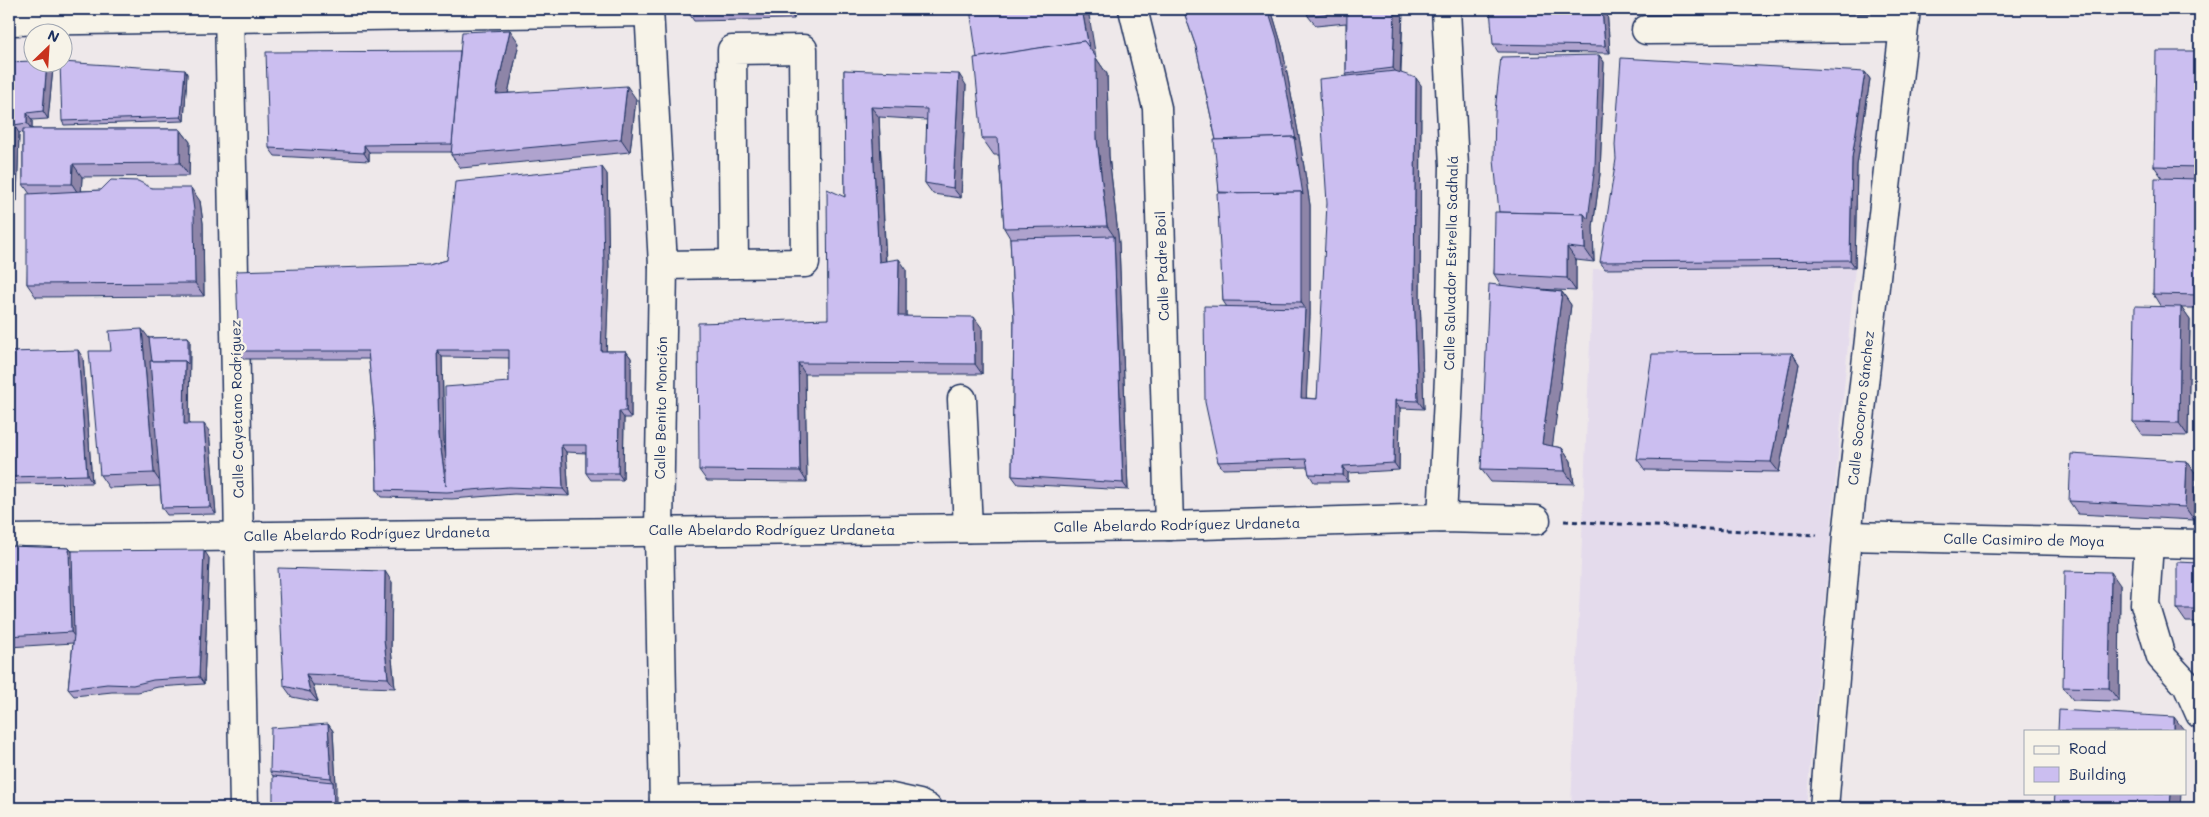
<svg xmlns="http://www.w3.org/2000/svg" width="2209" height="817" font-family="Mali,sans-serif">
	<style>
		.built { fill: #e4dbec }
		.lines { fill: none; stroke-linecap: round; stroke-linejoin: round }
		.minor-casing { stroke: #1b2f5e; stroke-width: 31 }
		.path { stroke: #1b2f5e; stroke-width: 3; stroke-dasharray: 5 4; stroke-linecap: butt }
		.minor { stroke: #f7f3e8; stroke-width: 28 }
		.wall { fill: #afa3ce; stroke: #1b2f5e; fill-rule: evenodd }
		.shaded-wall { fill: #8e85a8; stroke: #1b2f5e }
		.building { fill: #cbbef0; stroke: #1b2f5e; fill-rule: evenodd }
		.labels { text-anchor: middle; stroke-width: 5; stroke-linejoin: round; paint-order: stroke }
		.street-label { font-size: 14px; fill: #1b2f5e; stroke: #f7f3e8 }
	</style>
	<rect width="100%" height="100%" fill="#eee8ea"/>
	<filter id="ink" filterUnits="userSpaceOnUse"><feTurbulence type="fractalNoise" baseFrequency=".02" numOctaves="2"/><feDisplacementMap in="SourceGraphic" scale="10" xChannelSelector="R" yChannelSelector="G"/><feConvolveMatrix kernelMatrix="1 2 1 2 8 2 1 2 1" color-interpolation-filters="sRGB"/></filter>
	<g filter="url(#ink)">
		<polygon class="built" points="1855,267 1806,808 1571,808 1593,269"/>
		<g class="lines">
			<defs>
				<g id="minor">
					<polyline points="229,9 244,808"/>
					<polyline points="649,9 663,265 659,531 664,808"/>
					<polyline points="1133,9 1157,108 1169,526"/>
					<polyline points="9,21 649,12"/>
					<polyline points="1646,30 1903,28"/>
					<polyline points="663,265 805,263 803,49 732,50 734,263"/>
					<polyline points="962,399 968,528"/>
					<polyline points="1442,518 1450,357 1454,166 1446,9"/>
					<polyline points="1847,536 2200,544"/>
					<polyline points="9,539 1169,526 1442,518 1536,520"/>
					<polyline points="2149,543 2145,604 2161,657 2187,685 2200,714"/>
					<polyline points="664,800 887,797 919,804 927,808"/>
					<polyline points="1824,808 1847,536 1906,9"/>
				</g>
			</defs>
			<use href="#minor" class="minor-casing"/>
			<polyline class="path" points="1564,521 1817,535"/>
			<use href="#minor" class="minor"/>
		</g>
		<g class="wall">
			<polygon points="686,9 795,9 794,19 694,21"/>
			<polygon points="1183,9 1271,9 1282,46 1301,148 1310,205 1310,315 1306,398 1317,399 1347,76 1346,74 1346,23 1316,26 1308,16 1307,9 1403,9 1401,73 1421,85 1420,297 1424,409 1400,408 1399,470 1348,473 1348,482 1314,482 1309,474 1308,467 1223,469 1218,462 1227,307 1223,301 1220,193 1219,192 1216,140 1196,47"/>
			<polygon points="1607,9 1610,53 1498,52 1493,44"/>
			<polygon points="519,43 508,93 636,99 630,152 461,168 451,155 452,152 369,152 369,161 275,156 269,148 460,51"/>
			<polygon points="2200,51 2200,308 2181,308 2190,320 2188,436 2142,435 2133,422 2161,307 2153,294 2163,179 2154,166"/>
			<polygon points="1599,55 1604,62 1600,174 1593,227 1594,262 1576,260 1576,291 1538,289 1562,292 1571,305 1552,446 1562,448 1571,461 1574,484 1491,482 1481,469 1501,285 1494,274 1499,212"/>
			<polygon points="1096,58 1107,74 1109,156 1119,243 1128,490 1018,484 1012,476 1014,318 1010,238 1004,228 999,155 994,155 982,138"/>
			<polygon points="9,62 53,68 48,119 32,120 32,129 180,129 190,142 189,176 82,177 81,191 152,188 200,201 203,223 204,296 36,297 27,284 30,194 23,184 23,132 19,133 17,201 9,201"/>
			<polygon points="185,70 187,74 184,121 64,125 62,121"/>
			<polygon points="844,70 966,85 961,198 933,194 925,183 927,120 879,117 886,261 906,269 906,316 982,328 982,374 805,374 807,482 707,481 699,470 828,319 845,197"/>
			<polygon points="1865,72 1870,79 1857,165 1855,267 1605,269 1600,262"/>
			<path d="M 607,174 L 609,272 L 606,351 L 626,351 L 631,358 L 631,418 L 624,418 L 623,480 L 591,480 L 586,473 L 586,453 L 566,452 L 569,496 L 514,494 L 452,499 L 382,497 L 377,490 L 376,435 L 369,359 L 244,359 L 239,351 L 429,265 L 447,260 ZM 442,357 L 509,358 L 509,382 L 446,456 L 444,442 Z"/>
			<polygon points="188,337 190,340 189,424 209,431 216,514 167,515 162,508 160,486 109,488 100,475 111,351 149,338"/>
			<polygon points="9,352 83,358 92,483 9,484"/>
			<polygon points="1792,353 1799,364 1779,472 1645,470 1637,459"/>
			<polygon points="2187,461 2196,474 2194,520 2078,514 2069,501"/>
			<polygon points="9,546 69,548 72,551 209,558 204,684 158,687 138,692 112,692 74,696 68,689 73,643 9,647"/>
			<polygon points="2200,563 2200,622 2186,622 2177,609"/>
			<polygon points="392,582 391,649 395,688 313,685 318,702 292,697 284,686"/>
			<polygon points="2120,585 2119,701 2073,700 2063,687"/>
			<polygon points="328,724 333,731 336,785 273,776 270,772"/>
		</g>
		<g class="shaded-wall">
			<polygon points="787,9 795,9 794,19"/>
			<polygon points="1082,9 1088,9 1096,58 1107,74 1109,156 1119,243 1128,490 1123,483 1114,236 1107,226 1097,139 1089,48"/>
			<polygon points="1268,9 1271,9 1282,46 1301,148 1310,205 1310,315 1306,405 1301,398 1305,308 1301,302"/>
			<polygon points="1395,9 1403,9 1400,78 1393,68"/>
			<polygon points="1602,9 1607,9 1610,53 1605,46"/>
			<polygon points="510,30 519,43 505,107 496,94"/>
			<polygon points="1599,55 1604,62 1600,174 1593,227 1594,262 1585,249 1584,214"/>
			<polygon points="47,62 49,62 53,68 48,119 43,111"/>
			<polygon points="185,70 187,74 184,121 181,117"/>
			<polygon points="1865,72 1870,79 1857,165 1855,267 1850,260 1852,158"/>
			<polygon points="959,74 966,85 961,198 953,188"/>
			<polygon points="1416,78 1421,85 1420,297 1424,409 1418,401 1414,290"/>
			<polygon points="627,86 636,99 630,152 621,139"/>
			<polygon points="871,107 879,117 886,272 879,262"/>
			<polygon points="27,113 32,120 32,130 27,123"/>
			<polygon points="14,125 19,133 17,201 12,194"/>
			<polygon points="180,129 190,142 189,176 180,163"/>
			<polygon points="364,145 369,152 369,161 364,153"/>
			<polygon points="73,164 82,177 81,198 72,184"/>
			<polygon points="602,167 607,174 609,272 606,358 601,351"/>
			<polygon points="191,188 200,201 203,223 204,296 195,283"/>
			<polygon points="2200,215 2200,296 2199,295"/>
			<polygon points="1567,247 1576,260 1576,291 1567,278"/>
			<polygon points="899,259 906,269 906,327 898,316"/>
			<polygon points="1562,292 1571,305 1551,457 1542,444"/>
			<polygon points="2181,307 2190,320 2188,436 2179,423"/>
			<polygon points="974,317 982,328 982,374 975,364"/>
			<polygon points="142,329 152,342 163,486 154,473"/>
			<polygon points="188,337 190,340 189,431 184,424 185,361"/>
			<polygon points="78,350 83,358 92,483 87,475"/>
			<polygon points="437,350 442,357 444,442 451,491 446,486 439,435"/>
			<polygon points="626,351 631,358 631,418 626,411"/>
			<polygon points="1792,353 1799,364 1779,472 1771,462"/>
			<polygon points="798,363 805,374 807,482 800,471"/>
			<polygon points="1395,400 1400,408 1399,470 1394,463"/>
			<polygon points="619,411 624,418 623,480 618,473"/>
			<polygon points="204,424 209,431 216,514 210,507"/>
			<polygon points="561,445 566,452 569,496 563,489"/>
			<polygon points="1562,448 1571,461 1574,484 1565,471"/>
			<polygon points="2187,461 2196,474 2194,520 2185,507"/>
			<polygon points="1343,466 1348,473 1348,482 1343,475"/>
			<polygon points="69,548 77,558 79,642 71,632"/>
			<polygon points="204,550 209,558 204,684 199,677"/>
			<polygon points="385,571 392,582 391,649 395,688 388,678 384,639"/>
			<polygon points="2111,572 2120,585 2119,701 2109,688"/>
			<polygon points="306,674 313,685 318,702 310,692"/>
			<polygon points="2174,717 2184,730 2184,731 2174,731"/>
			<polygon points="328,724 333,731 336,785 336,808 334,808 333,782 331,778"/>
			<polygon points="2171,793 2181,793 2181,794 2180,808 2170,808"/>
		</g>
		<g class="building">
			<polygon points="970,9 1082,9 1089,48 1084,41 977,58"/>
			<polygon points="1183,9 1268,9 1277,38 1296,140 1294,137 1216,140 1196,47"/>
			<polygon points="1307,9 1395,9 1393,68 1346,74 1347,11 1308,16"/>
			<polygon points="1490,9 1602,9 1605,46 1493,44"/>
			<polygon points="510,30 496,94 627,86 621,139 451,155 462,32"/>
			<polygon points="1084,41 1096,57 1097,139 1107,226 1004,228 998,138 982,138 974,58"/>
			<polygon points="460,51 452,144 364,145 364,153 269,148 266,52"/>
			<polygon points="2156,51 2200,51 2200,167 2154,166"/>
			<polygon points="1599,55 1595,166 1588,219 1584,214 1499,212 1494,160 1495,111 1501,57"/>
			<polygon points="1621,58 1865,72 1852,158 1850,260 1600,262 1616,159 1615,145"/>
			<polygon points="32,61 32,62 47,62 43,111 27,113 27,123 14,125 12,194 9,194 9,62"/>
			<polygon points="60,62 62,62 185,70 181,117 62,121"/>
			<polygon points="844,70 959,74 953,188 925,183 927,109 871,107 879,262 899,259 898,316 974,317 975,364 798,363 800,471 699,470 698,323 828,319 827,189 845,197"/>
			<polygon points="1395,71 1416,78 1414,290 1418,401 1395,400 1394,463 1343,466 1343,475 1309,474 1306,459 1218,462 1205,402 1204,306 1305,308 1301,398 1317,399 1327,203 1319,79"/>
			<polygon points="23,129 180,129 180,163 73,164 72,184 23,184"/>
			<polygon points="1294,137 1303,195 1301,192 1246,193 1219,192 1214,140"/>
			<path d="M 602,167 L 604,265 L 601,351 L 626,351 L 626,411 L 619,411 L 618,473 L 586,473 L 586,445 L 561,445 L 563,489 L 508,487 L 447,492 L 377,490 L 376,435 L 368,351 L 239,351 L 236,271 L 429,265 L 447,260 L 455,182 ZM 437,350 L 509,350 L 509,382 L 445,387 L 446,486 L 439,435 Z"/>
			<polygon points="2155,178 2200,179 2199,295 2153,294"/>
			<polygon points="111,180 138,181 152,188 191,188 194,210 195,283 27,284 27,194 101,190"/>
			<polygon points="1301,192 1301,302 1223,301 1217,193"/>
			<polygon points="1495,212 1584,214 1585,249 1567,247 1567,278 1494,274"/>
			<polygon points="1114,236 1123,483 1012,476 1014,318 1010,238"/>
			<polygon points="1489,284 1562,292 1542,444 1562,448 1565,471 1481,469"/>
			<polygon points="2135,306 2181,307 2179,423 2133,422"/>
			<polygon points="142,329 154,473 100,475 89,351 111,351 109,331"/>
			<polygon points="188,337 188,364 185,361 152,361 149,338"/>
			<polygon points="78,350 87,475 9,477 9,352"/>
			<polygon points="1792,353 1771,462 1637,459 1652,354"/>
			<polygon points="150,361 185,361 184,424 204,424 210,507 162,508"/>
			<polygon points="2071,454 2187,461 2185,507 2069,501"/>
			<polygon points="9,546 69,548 71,632 9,636"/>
			<polygon points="204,550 199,677 153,680 133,685 107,684 68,689 74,635 72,551"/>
			<polygon points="2177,562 2200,563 2200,609 2177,609"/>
			<polygon points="278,568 385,571 384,639 388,678 306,674 310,692 284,686"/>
			<polygon points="2065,571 2111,572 2109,688 2063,687"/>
			<polygon points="2059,710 2174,717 2174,731 2058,731"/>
			<polygon points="328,724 331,778 270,772 271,728"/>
			<polygon points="273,776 333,782 334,808 273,808"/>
			<polygon points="2055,793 2171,793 2170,808 2054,808"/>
		</g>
	</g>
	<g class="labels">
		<g class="street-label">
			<text transform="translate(1451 263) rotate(-89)" y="5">Calle Salvador Estrella Sadhalá</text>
			<text transform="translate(1162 266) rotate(-92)" y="5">Calle Padre Boil</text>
			<text transform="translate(661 408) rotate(-89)" y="5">Calle Benito Monción</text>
			<text transform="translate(1861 408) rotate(-84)" y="5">Calle Socorro Sánchez</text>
			<text transform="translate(237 409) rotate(-91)" y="5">Calle Cayetano Rodríguez</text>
			<text transform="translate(1177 525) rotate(-1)" y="5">Calle Abelardo Rodríguez Urdaneta</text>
			<text x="772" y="535">Calle Abelardo Rodríguez Urdaneta</text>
			<text transform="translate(367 534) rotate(-1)" y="5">Calle Abelardo Rodríguez Urdaneta</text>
			<text transform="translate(2024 540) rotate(1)" y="5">Calle Casimiro de Moya</text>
		</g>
	</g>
	<rect width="2209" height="817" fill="none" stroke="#f7f3e8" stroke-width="30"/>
	<rect x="15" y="15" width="2179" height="787" fill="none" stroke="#1b2f5e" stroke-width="2" filter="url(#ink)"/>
	<rect x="2024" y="730" width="162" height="65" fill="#f7f3e8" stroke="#9fa5b1"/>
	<rect x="2034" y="746" width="25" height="8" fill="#f7f3e8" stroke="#9fa5b1"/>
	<text x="2069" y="754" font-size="15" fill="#1b2f5e">Road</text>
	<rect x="2034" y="767" width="25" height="15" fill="#cbbef0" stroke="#9fa5b1"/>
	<text x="2069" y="780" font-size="15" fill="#1b2f5e">Building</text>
	<g transform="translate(48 48) rotate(25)"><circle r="24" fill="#f7f3e8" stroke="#9fa5b1"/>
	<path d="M0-4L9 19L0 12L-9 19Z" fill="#c8321e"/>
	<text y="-8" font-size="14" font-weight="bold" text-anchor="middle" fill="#1b2f5e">N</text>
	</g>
</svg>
